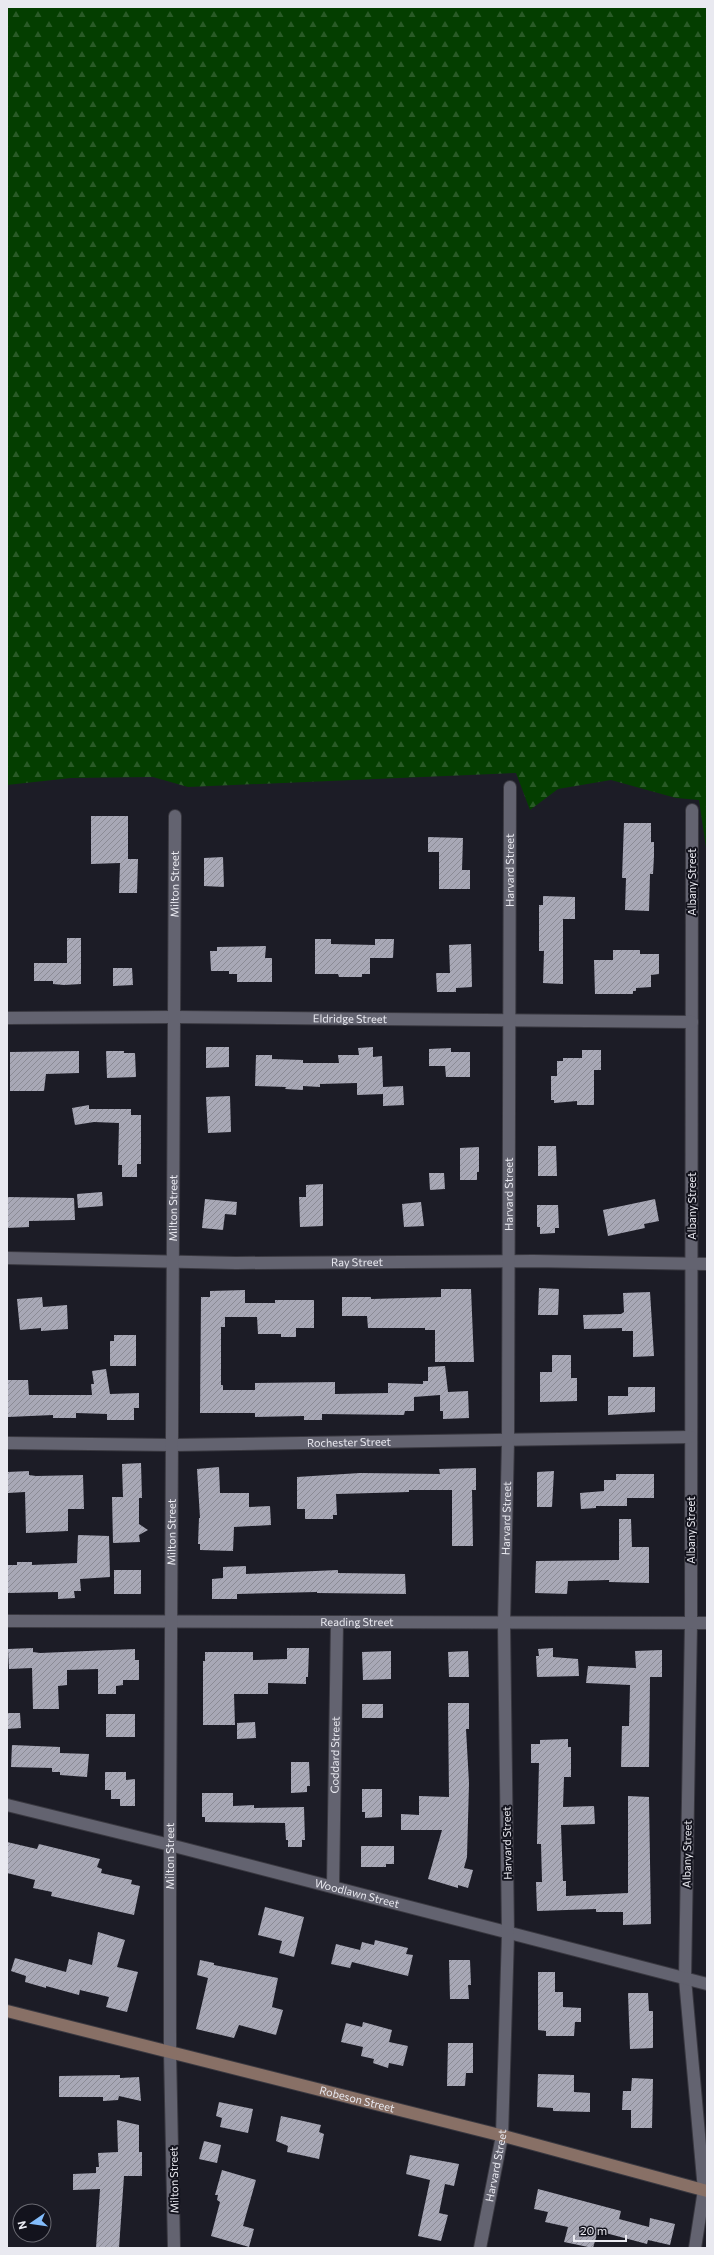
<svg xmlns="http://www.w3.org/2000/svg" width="714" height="2255" font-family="Commissioner,sans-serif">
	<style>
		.forest { fill: url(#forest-firs) }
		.building { fill: url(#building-hatch) }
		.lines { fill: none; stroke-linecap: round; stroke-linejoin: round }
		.street-casing { stroke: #393840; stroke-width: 14 }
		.secondary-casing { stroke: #393840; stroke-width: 14 }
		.street { stroke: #636370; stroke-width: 12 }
		.secondary { stroke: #887066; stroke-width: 12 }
		.labels { text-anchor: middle; stroke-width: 4; stroke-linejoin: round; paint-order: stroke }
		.street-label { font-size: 11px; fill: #e9e9f0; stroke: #13131d }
	</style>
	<defs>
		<pattern id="forest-firs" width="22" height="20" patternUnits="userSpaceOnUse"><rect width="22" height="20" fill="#043e00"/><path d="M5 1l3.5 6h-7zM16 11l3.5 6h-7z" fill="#295a26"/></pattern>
		<pattern id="building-hatch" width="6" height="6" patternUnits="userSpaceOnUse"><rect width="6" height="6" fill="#a8a8b6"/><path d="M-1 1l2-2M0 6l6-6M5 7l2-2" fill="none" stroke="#8b8b95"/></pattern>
	</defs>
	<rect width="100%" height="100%" fill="#1c1c26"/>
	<polygon class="forest" points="7,7 707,7 707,854 699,800 676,798 611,780 558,789 530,810 516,773 188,787 153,777 71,778 7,785"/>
	<g class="building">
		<polygon points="91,816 128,816 128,859 138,859 137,893 119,893 120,863 91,864"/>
		<polygon points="624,823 651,823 651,842 654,842 654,856 653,874 650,874 649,911 625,910 626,878 622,878"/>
		<polygon points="428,837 463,838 462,870 470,870 470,889 439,889 439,852 428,852"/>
		<polygon points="223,857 224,887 204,886 204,858"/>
		<polygon points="543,896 575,897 575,919 563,919 563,984 543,983 544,951 539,951 539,905 543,905"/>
		<polygon points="67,938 81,938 81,984 64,985 53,984 53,981 34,981 34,963 67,963"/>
		<polygon points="315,939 331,939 331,944 375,945 375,939 394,939 393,958 370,958 370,974 362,974 362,977 339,977 338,974 315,974"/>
		<polygon points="471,944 472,987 456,988 456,992 437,992 436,973 450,973 449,945"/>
		<polygon points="266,946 265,958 272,958 272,982 237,982 237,974 229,974 229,971 211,971 210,951 217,951 217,947"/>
		<polygon points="613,950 640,950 640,954 659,954 659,974 651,975 651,987 636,988 636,991 633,991 633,994 595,994 594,960 613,960"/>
		<polygon points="113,968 132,968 133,985 113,986"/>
		<polygon points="206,1047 229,1047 229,1067 206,1068"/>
		<polygon points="373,1047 373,1057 382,1056 383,1087 403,1086 404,1105 383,1106 383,1094 357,1095 357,1083 320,1084 320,1087 303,1086 303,1090 285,1089 286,1087 255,1086 256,1055 272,1055 272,1059 303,1060 303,1063 339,1063 338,1055 359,1055 358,1048"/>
		<polygon points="451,1048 451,1052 470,1052 470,1077 446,1077 445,1066 429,1066 429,1049"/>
		<polygon points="582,1050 601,1050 601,1070 594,1070 594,1105 577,1105 577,1101 554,1103 554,1100 551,1100 551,1076 557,1076 557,1061 563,1061 563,1058 582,1058"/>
		<polygon points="79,1051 79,1073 46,1074 44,1091 10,1091 10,1052"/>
		<polygon points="106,1051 124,1051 124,1053 135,1053 136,1077 107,1078"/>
		<polygon points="230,1096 231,1132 208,1133 206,1097"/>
		<polygon points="89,1105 89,1109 131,1109 131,1115 141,1115 141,1164 137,1164 137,1177 122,1177 122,1165 118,1165 119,1123 94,1122 75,1125 72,1108"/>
		<polygon points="538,1146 556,1146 557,1176 538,1176"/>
		<polygon points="479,1147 479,1172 477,1172 477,1180 460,1180 460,1148"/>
		<polygon points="429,1173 444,1173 445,1189 430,1190"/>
		<polygon points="323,1184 323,1226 300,1227 299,1197 306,1197 306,1185"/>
		<polygon points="102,1192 103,1206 78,1208 77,1194"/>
		<polygon points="7,1197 74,1198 75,1220 29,1221 29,1227 7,1228"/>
		<polygon points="205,1199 237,1202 236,1215 225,1214 223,1230 202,1228"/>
		<polygon points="655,1199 659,1221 644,1224 645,1228 608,1236 603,1210"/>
		<polygon points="421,1202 424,1226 404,1227 402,1204"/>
		<polygon points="537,1205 558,1205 559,1228 555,1228 555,1233 540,1234 540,1227 537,1227"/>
		<polygon points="539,1288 559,1289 558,1315 538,1315"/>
		<polygon points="441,1289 471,1289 474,1362 435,1362 435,1330 425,1330 425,1328 368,1328 367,1316 342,1316 342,1297 371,1297 371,1299 441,1297"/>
		<polygon points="245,1290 245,1303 275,1303 275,1300 314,1300 314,1328 296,1328 296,1337 281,1337 281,1334 258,1334 257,1317 225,1317 225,1327 221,1327 221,1385 223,1385 223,1390 255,1390 255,1383 335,1382 335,1394 388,1393 388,1383 423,1384 423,1381 428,1381 428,1367 445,1366 448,1392 468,1391 469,1418 443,1419 443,1411 440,1411 440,1395 414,1397 414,1411 405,1411 404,1415 322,1414 322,1420 304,1420 304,1416 255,1417 255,1413 200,1413 201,1297 210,1297 210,1291"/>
		<polygon points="650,1292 654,1356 633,1357 633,1331 622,1331 622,1328 584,1329 583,1315 621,1314 624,1312 623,1293"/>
		<polygon points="42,1297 43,1307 67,1305 68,1329 41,1331 41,1328 20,1330 17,1299"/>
		<polygon points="114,1335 136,1335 136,1366 110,1366 110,1341 114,1341"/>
		<polygon points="552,1355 571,1355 571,1378 577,1378 577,1401 540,1402 540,1372 552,1372"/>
		<polygon points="106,1369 110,1394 139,1393 139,1408 134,1408 134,1420 107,1420 107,1414 76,1413 76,1418 53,1418 53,1415 8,1417 7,1380 28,1380 29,1395 92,1395 91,1384 94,1384 92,1371"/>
		<polygon points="628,1387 655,1387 655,1412 608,1415 608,1396 628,1396"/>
		<polygon points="141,1463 142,1498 139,1498 139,1524 148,1530 139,1535 140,1542 113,1543 112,1497 123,1497 122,1464"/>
		<polygon points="219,1467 220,1493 249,1493 249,1507 270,1506 271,1525 234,1527 233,1551 200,1550 200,1544 198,1544 199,1518 200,1518 197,1469"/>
		<polygon points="476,1468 476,1490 472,1490 473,1546 452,1546 452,1490 409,1490 409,1492 336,1494 337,1515 333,1515 333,1519 305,1519 305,1509 297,1509 297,1477 360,1473 440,1474 439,1469"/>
		<polygon points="29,1471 29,1475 36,1476 83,1475 84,1509 68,1509 68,1531 26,1533 25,1492 8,1493 7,1472"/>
		<polygon points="554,1471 552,1507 537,1507 537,1472"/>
		<polygon points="616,1474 654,1474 654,1498 627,1498 627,1506 596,1506 596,1508 581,1509 580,1493 604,1491 604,1480 616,1480"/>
		<polygon points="619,1519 631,1519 632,1547 649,1547 649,1583 609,1582 609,1580 568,1581 567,1594 535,1593 536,1561 619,1560"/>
		<polygon points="78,1535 109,1536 110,1577 80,1579 81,1591 74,1591 75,1598 58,1599 58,1592 8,1593 8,1565 17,1565 17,1562 32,1562 32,1565 77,1563"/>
		<polygon points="246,1566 246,1574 338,1570 338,1573 405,1574 406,1594 317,1593 317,1592 237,1594 237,1599 212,1599 212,1579 223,1578 223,1567"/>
		<rect x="114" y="1570" width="27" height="24"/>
		<polygon points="33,1648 33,1652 40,1653 135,1649 135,1660 139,1660 139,1680 123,1680 123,1685 116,1686 116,1694 98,1694 98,1669 67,1670 67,1685 58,1686 59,1709 33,1709 32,1668 9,1669 8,1649"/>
		<polygon points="287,1648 309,1648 308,1677 306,1677 306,1684 268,1683 268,1694 234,1694 235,1725 203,1725 203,1661 205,1661 205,1652 253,1652 253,1660 287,1659"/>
		<polygon points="553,1648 553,1657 578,1659 579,1676 537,1677 536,1656 539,1656 538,1649"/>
		<polygon points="662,1650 662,1677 650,1677 649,1767 621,1767 622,1726 629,1726 630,1685 586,1683 588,1666 636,1668 635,1651"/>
		<polygon points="391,1651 391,1679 363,1680 362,1652"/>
		<polygon points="468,1651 469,1677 449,1677 448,1652"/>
		<polygon points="448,1703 469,1703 469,1729 466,1729 469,1783 467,1857 464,1868 473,1870 468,1888 458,1885 458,1888 428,1879 442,1830 401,1830 401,1814 419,1815 419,1796 449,1797"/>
		<rect x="362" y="1704" width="21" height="14"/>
		<polygon points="7,1713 20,1713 21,1728 7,1729"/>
		<rect x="106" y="1714" width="29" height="23"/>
		<polygon points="255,1722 256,1738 237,1739 237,1723"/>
		<polygon points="568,1739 568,1747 571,1747 571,1777 564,1777 563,1807 594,1806 595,1824 561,1825 563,1881 566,1881 566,1896 628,1893 628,1796 649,1797 651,1924 623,1925 623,1912 596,1912 596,1909 537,1911 536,1882 542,1882 541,1844 537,1844 539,1763 531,1763 531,1744 540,1744 540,1740"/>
		<polygon points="12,1745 60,1747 60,1753 89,1754 87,1777 60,1775 60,1772 52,1772 52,1768 11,1767"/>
		<polygon points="291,1762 309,1762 310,1786 307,1786 307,1792 291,1793"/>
		<polygon points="105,1772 126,1772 126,1780 135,1779 135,1806 120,1806 120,1799 111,1799 111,1790 105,1790"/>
		<polygon points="362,1789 382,1789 382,1817 365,1818 365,1812 362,1812"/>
		<polygon points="202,1793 233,1793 233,1806 254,1805 254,1808 304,1807 305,1840 302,1840 302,1847 288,1847 288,1840 286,1840 285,1823 205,1822 205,1817 202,1817"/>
		<polygon points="7,1842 37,1849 39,1844 100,1859 97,1867 102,1869 101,1873 132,1880 131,1884 140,1886 134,1915 51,1896 52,1892 33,1888 35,1880 7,1873"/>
		<polygon points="361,1846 394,1846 394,1864 386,1864 386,1867 361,1867"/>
		<polygon points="265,1907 304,1917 294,1957 279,1953 282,1941 258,1935"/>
		<polygon points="98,1932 125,1940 117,1967 138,1972 127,2012 106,2007 109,1997 80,1990 79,1995 46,1986 46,1988 25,1982 26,1976 11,1971 15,1958 66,1972 69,1959 92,1965"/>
		<polygon points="375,1940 408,1948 406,1954 413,1955 408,1976 352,1962 350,1968 331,1964 336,1944 360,1950 362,1942 374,1945"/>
		<polygon points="200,1960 214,1963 214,1965 278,1978 272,2007 283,2010 276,2035 239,2025 234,2038 196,2029 208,1978 197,1975"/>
		<polygon points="449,1960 470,1960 471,1985 468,1985 469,1999 450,1999"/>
		<polygon points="538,1972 555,1972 555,1992 563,1992 563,2007 581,2008 581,2022 575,2022 574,2036 546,2036 546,2031 538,2030"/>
		<polygon points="628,1993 648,1993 649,2011 653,2011 653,2048 630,2049"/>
		<polygon points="363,2022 392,2030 389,2042 408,2046 403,2066 389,2063 388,2068 373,2063 374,2059 361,2056 363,2047 341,2042 346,2023 362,2027"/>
		<polygon points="448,2043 473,2043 473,2073 466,2073 465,2086 447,2086"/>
		<polygon points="538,2074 574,2075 574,2092 590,2093 590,2112 553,2111 553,2108 537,2107"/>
		<polygon points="120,2075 120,2078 139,2077 141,2101 119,2096 118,2100 103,2101 103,2097 59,2097 59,2076"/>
		<polygon points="632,2078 653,2079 652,2128 631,2128 631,2110 622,2110 623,2091 631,2091"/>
		<polygon points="219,2102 253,2109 248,2133 220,2127 222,2118 216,2116"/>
		<polygon points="281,2116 321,2125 319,2132 324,2134 319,2159 287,2152 288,2146 276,2141"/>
		<polygon points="117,2120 139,2125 139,2152 142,2152 142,2176 124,2176 119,2248 96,2248 100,2189 73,2190 73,2174 96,2173 96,2167 99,2167 98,2153 118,2152"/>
		<polygon points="204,2141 221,2145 217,2163 199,2159"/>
		<polygon points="410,2155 459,2164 454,2186 445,2184 439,2213 448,2215 441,2241 418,2236 430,2180 406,2174"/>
		<polygon points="222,2170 256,2180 243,2226 254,2229 249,2247 211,2236 220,2202 217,2200 218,2195 215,2195"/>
		<polygon points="538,2189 621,2211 619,2219 649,2227 650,2218 675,2224 670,2245 648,2240 647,2244 598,2231 593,2248 564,2242 568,2227 545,2222 548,2212 534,2209"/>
	</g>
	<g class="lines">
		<defs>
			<g id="street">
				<polyline points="692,810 691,1623 685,1979 704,2190 695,2248"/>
				<path id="s1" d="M 7,1018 L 174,1017 L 692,1022"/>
				<path id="s2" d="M 7,1258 L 236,1263 L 533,1261 L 707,1264"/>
				<path id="s3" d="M 7,1443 L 173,1445 L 691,1437"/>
				<path id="s4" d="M 7,1621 L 707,1623"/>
				<path id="s5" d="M 7,1805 L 170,1845 L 707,1984"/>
				<path id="s6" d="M 333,1887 L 337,1622"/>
				<path id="s7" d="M 174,2248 L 170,2052 L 170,1845 L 175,816"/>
				<path id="s8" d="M 480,2248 L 502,2136 L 508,1934 L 504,1623 L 508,1441 L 510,787"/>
			</g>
			<g id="secondary">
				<path id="s9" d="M 7,2011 L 511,2138 L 707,2191"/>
			</g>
		</defs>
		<use href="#street" class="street-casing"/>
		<use href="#secondary" class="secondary-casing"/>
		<use href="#street" class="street"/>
		<use href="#secondary" class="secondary"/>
	</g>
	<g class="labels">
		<g class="street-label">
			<text dy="4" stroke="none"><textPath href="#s8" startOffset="1380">Harvard Street</textPath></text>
			<text transform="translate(692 882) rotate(-90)" y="4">Albany Street</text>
			<text dy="4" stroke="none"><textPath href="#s7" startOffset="1364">Milton Street</textPath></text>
			<text dy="4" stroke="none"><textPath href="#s1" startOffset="343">Eldridge Street</textPath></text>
			<text dy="4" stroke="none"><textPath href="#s8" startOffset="1056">Harvard Street</textPath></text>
			<text transform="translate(692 1206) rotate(-90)" y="4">Albany Street</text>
			<text dy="4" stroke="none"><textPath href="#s7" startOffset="1040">Milton Street</textPath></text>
			<text dy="4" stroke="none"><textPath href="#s2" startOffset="350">Ray Street</textPath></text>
			<text dy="4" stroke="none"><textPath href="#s3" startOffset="342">Rochester Street</textPath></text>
			<text dy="4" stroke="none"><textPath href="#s8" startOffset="732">Harvard Street</textPath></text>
			<text transform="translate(691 1530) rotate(-90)" y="4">Albany Street</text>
			<text dy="4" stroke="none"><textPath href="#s7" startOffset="716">Milton Street</textPath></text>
			<text dy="4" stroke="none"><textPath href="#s4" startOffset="350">Reading Street</textPath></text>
			<text dy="4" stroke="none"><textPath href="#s6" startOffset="132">Goddard Street</textPath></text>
			<text transform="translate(507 1843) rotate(-91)" y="4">Harvard Street</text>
			<text transform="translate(687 1854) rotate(-89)" y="4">Albany Street</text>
			<text dy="4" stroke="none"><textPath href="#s7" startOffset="392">Milton Street</textPath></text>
			<text dy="4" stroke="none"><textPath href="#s5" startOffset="361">Woodlawn Street</textPath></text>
			<text dy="4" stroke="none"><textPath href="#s9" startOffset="361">Robeson Street</textPath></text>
			<text dy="4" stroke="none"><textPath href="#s8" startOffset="84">Harvard Street</textPath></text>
			<text transform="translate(174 2180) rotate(-91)" y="4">Milton Street</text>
		</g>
	</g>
	<rect width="714" height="2255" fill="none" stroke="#e9e9f0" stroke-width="16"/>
	<g transform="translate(32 2223) rotate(257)"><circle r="19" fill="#13131d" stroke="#696971"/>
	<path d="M0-3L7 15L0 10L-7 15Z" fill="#83bcfb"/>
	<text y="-6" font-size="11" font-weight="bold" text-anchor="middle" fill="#e9e9f0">N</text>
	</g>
	<path d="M574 2235v6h52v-6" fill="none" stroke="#e9e9f0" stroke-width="2"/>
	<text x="580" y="2235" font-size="12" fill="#e9e9f0" stroke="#13131d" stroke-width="3" paint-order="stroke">20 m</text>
</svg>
